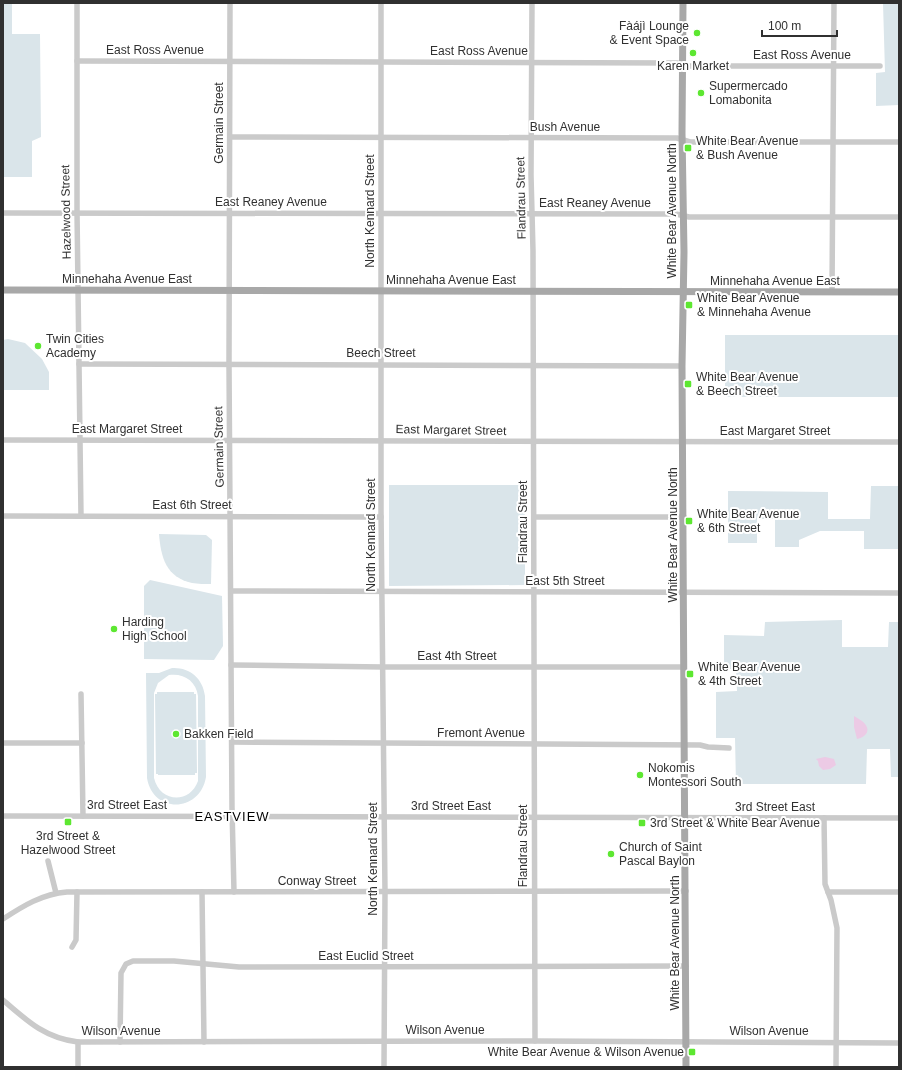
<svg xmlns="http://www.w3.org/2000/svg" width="902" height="1070" font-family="Helvetica,sans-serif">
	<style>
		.green { fill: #dae5ea; fill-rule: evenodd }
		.water { fill: #eccae5 }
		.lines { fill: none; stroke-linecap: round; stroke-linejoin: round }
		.minor { stroke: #cacaca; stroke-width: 5.5 }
		.major { stroke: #a8a8a8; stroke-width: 7 }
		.poi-dot { fill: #5de731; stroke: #fff; stroke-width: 1.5 }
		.labels { text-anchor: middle; stroke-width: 4; stroke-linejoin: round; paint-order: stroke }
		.poi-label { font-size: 12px; fill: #303030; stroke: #fff; text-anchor: start }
		.street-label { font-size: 12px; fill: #303030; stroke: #fff }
		.neighbourhood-label { font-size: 13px; letter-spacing: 1px; fill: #000; stroke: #fff }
	</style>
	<rect width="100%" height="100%" fill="#fff"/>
	<g class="green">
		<polygon points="3,3 12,3 12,34 40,34 41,137 32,141 32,177 3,177"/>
		<polygon points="883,3 899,3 899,105 876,106 876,73 885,72"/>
		<rect x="725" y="335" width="174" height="62"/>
		<polygon points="8,339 25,343 42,359 49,372 49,390 3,390 3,340"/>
		<polygon points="389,485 525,485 525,585 389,586"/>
		<polygon points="871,486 899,486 899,549 864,549 864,531 820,531 799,540 799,547 775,547 775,519 757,519 757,543 728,543 728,491 828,492 828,519 870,519"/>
		<path d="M 159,534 L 206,535 L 212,540 L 211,584 C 205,584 198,584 192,583 C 166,577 161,558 159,534 Z"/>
		<polygon points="150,580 222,596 223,646 214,660 144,659 144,586"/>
		<polygon points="842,620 842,647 888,647 889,622 899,622 899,777 891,777 890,749 867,749 866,784 736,784 735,738 716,738 716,692 737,691 736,669 724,669 724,635 764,636 765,622"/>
		<path d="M 172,668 C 189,667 203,678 205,696 L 206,777 C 200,813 153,814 147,778 L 146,673 L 159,673 ZM 169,675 C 184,673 196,681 198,696 L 198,781 C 190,804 160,803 154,778 L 154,693 L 158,683 Z"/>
		<polygon points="157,692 194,692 194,694 196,694 197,773 195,773 195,775 158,775 158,774 156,774 155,694 157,694"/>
	</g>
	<g class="water">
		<path d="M 854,716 C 857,718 859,719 862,721 C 872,729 867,737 857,739 L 854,727 Z"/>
		<polygon points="825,757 834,759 836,765 830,769 823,770 819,766 818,761 816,759"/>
	</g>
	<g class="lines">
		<g class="minor">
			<polyline points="77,3 77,212 81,516"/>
			<polyline points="230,3 229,364 232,808 234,892"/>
			<polyline points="381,3 381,511 385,892 384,1067"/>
			<polyline points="532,3 531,175 533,251 535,1041"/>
			<polyline points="77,61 677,63 689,66 880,66"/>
			<polyline points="230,137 677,138 690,142 899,142"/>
			<polyline points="3,213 676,214 689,217 899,217"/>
			<polyline points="832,292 834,3"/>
			<polyline points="79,364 682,366"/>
			<polyline points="3,440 899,442"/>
			<polyline points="3,516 381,517"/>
			<polyline points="534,517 684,517"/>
			<polyline points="231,591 899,593"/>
			<polyline points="231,665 383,667 684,667"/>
			<polyline points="81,694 83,816"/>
			<polyline points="232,742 700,745 708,747 729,748"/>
			<polyline points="3,743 82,743"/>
			<polyline points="3,816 899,818"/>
			<polyline points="824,818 825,884 831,900 837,928 836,1067"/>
			<polyline points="48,861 56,893"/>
			<polyline points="202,892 204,1042"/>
			<polyline points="828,892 899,892"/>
			<path d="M 3,919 C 23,906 42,894 67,892 L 686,891"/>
			<polyline points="72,947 76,940 77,892"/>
			<path d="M 3,1000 C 27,1021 45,1038 78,1042 L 535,1041 L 899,1043"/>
			<polyline points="78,1042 78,1067"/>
			<polyline points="120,1042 121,973 126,964 133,961 174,961 239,967 686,966"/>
		</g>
		<g class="major">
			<polyline points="683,3 682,133 684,252 682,366 686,1067"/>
			<polyline points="3,290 899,292"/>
		</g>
	</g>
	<g class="poi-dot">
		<circle cx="697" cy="33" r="4"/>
		<circle cx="693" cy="53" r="4"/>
		<circle cx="701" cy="93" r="4"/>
		<rect x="684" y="144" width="8" height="8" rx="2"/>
		<rect x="685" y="301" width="8" height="8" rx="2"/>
		<circle cx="38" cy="346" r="4"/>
		<rect x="684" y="380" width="8" height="8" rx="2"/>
		<rect x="685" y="517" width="8" height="8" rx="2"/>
		<circle cx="114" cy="629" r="4"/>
		<rect x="686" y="670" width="8" height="8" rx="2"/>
		<circle cx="176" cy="734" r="4"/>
		<circle cx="640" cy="775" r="4"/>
		<rect x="64" y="818" width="8" height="8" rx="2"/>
		<rect x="638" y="819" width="8" height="8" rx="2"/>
		<circle cx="611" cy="854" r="4"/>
		<rect x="688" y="1048" width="8" height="8" rx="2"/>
	</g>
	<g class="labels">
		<g class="poi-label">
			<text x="689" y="30" text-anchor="end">Fàájì Lounge<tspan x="689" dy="14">&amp; Event Space</tspan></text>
			<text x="693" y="70" text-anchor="middle">Karen Market</text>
			<text x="709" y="90">Supermercado<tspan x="709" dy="14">Lomabonita</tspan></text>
			<text x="696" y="145">White Bear Avenue<tspan x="696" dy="14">&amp; Bush Avenue</tspan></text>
			<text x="697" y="302">White Bear Avenue<tspan x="697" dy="14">&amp; Minnehaha Avenue</tspan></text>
			<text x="46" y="343">Twin Cities<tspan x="46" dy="14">Academy</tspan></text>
			<text x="696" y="381">White Bear Avenue<tspan x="696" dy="14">&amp; Beech Street</tspan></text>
			<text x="697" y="518">White Bear Avenue<tspan x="697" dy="14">&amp; 6th Street</tspan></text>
			<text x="122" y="626">Harding<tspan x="122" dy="14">High School</tspan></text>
			<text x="698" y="671">White Bear Avenue<tspan x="698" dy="14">&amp; 4th Street</tspan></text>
			<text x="184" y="738">Bakken Field</text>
			<text x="648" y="772">Nokomis<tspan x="648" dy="14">Montessori South</tspan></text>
			<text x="650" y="827">3rd Street &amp; White Bear Avenue</text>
			<text x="68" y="840" text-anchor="middle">3rd Street &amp;<tspan x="68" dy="14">Hazelwood Street</tspan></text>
			<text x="619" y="851">Church of Saint<tspan x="619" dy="14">Pascal Baylon</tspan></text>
			<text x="684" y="1056" text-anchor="end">White Bear Avenue &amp; Wilson Avenue</text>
		</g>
		<g class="street-label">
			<text x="155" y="54">East Ross Avenue</text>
			<text x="479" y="55">East Ross Avenue</text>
			<text x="802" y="59">East Ross Avenue</text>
			<text transform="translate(219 123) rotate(-90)" y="4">Germain Street</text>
			<text x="565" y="131">Bush Avenue</text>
			<text transform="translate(521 198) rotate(-91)" y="4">Flandrau Street</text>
			<text x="271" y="206">East Reaney Avenue</text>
			<text x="595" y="207">East Reaney Avenue</text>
			<text transform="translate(370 211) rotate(-90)" y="4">North Kennard Street</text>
			<text transform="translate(672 211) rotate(-90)" y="4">White Bear Avenue North</text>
			<text transform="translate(66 212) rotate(-91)" y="4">Hazelwood Street</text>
			<text x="127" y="283">Minnehaha Avenue East</text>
			<text x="451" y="284">Minnehaha Avenue East</text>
			<text x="775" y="285">Minnehaha Avenue East</text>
			<text x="381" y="357">Beech Street</text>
			<text x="127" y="433">East Margaret Street</text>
			<text transform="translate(451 430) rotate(1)" y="4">East Margaret Street</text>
			<text x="775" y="435">East Margaret Street</text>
			<text transform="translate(219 447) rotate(-91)" y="4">Germain Street</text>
			<text x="192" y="509">East 6th Street</text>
			<text transform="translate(523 522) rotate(-90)" y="4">Flandrau Street</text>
			<text transform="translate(371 535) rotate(-90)" y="4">North Kennard Street</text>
			<text transform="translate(673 535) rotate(-90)" y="4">White Bear Avenue North</text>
			<text x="565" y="585">East 5th Street</text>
			<text x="457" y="660">East 4th Street</text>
			<text x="481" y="737">Fremont Avenue</text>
			<text x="127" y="809">3rd Street East</text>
			<text x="451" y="810">3rd Street East</text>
			<text x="775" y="811">3rd Street East</text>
			<text transform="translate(523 846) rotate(-90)" y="4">Flandrau Street</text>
			<text transform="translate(373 859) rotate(-90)" y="4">North Kennard Street</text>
			<text x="317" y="885">Conway Street</text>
			<text transform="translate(675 943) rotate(-90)" y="4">White Bear Avenue North</text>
			<text x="366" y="960">East Euclid Street</text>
			<text x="445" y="1034">Wilson Avenue</text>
			<text x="121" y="1035">Wilson Avenue</text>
			<text x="769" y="1035">Wilson Avenue</text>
		</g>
		<g class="neighbourhood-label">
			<text x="232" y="821">EASTVIEW</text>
		</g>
	</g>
	<rect width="902" height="1070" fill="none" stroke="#303030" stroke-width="8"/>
	<path d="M762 30v6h75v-6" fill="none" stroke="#303030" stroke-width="2"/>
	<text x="768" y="30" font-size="12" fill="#303030" stroke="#ffffff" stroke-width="3" paint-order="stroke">100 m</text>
</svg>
